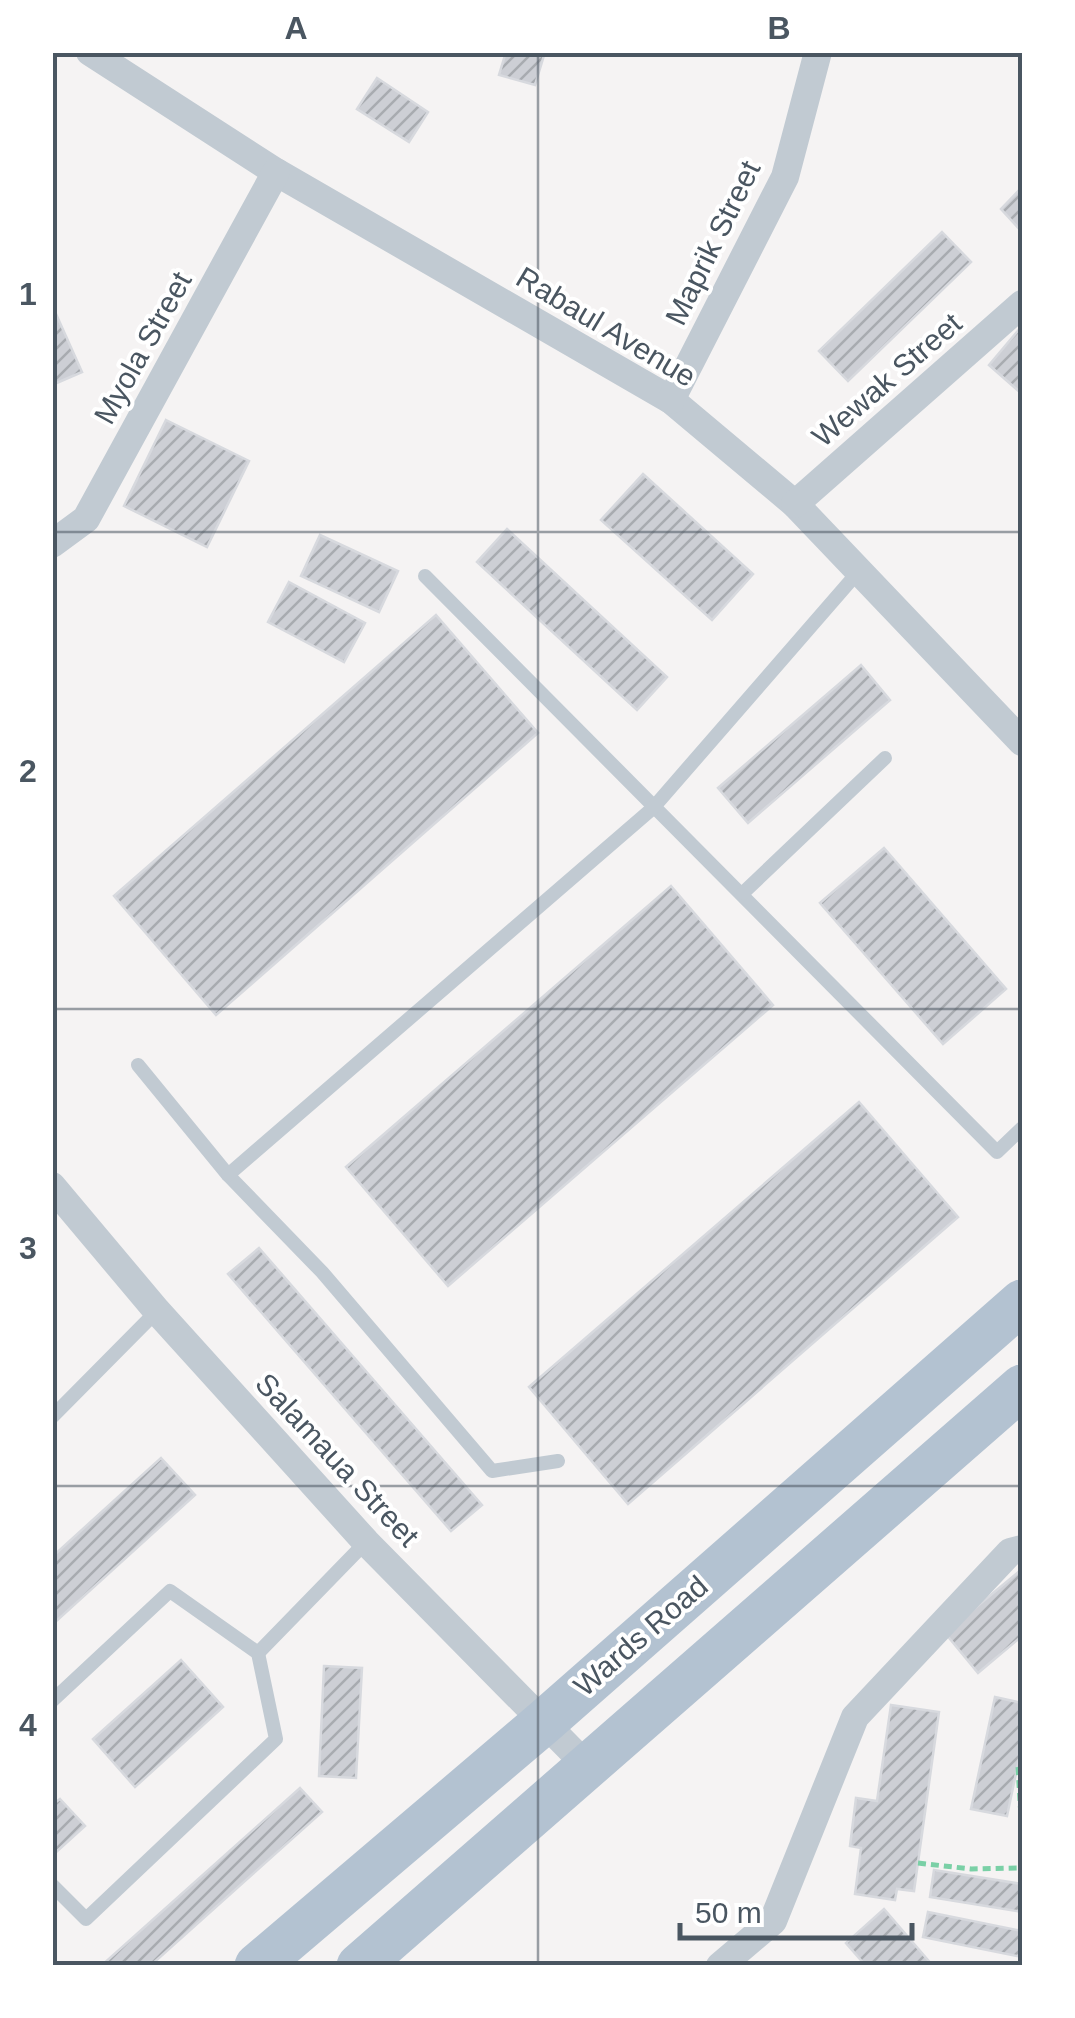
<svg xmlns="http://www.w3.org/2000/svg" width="1075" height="2018" font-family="Arial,sans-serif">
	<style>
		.building { fill: url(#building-hatch); stroke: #d7d9de; stroke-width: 2.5 }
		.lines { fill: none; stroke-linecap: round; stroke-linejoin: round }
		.path { stroke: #7ad0a6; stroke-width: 5; stroke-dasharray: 8 5; stroke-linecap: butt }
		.service { stroke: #c1cad2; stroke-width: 14 }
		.minor { stroke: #c1cad2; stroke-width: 28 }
		.primary { stroke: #b3c2d1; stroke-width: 45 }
		.grid { fill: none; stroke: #4a5661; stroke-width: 2.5; stroke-opacity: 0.55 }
		.labels { text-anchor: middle; stroke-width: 8; stroke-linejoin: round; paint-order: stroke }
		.street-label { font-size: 30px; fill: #4a5661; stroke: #fff }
		.neatline { fill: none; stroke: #4a5661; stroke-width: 4 }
		.grid-label { font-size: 32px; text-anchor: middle; font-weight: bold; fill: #4a5661 }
	</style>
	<defs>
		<pattern id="building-hatch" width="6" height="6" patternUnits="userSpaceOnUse" patternTransform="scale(2.5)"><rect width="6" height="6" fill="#cdcfd5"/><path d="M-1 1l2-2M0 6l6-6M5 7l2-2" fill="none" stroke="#a8abb0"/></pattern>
	</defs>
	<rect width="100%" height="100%" fill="#f5f3f3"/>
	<g class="building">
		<polygon points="506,52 545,52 535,85 499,75"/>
		<polygon points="377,78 428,112 409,142 357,109"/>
		<polygon points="1022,187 1022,232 1001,209"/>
		<polygon points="942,232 971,262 848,381 819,351"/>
		<polygon points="52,305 82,372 52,385"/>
		<polygon points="1022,326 1022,394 989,365"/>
		<polygon points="166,420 249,461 207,547 124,506"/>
		<polygon points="643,474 753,574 712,620 601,520"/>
		<polygon points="507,529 667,677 637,710 477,562"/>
		<polygon points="320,535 398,571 379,612 301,576"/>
		<polygon points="289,582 365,623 344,662 268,622"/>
		<polygon points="436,615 538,733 216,1015 114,896"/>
		<polygon points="861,665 890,700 748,823 718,788"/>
		<polygon points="884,848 1006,989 943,1044 820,903"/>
		<polygon points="671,886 773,1005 448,1286 346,1167"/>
		<polygon points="859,1102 958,1217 628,1504 529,1387"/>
		<polygon points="259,1248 482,1505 451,1531 228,1274"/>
		<polygon points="161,1458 195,1495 52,1625 52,1557"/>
		<polygon points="1022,1569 1022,1636 978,1673 945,1633"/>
		<polygon points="181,1660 223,1707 135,1787 93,1739"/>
		<polygon points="324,1666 362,1668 356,1778 319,1776"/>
		<polygon points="995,1697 1022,1703 1022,1745 1007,1816 971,1809"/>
		<polygon points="891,1705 939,1712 914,1891 897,1889 895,1900 855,1894 861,1848 850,1846 856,1798 877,1801"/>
		<polygon points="300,1788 322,1812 150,1966 101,1966"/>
		<polygon points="60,1799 85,1826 54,1854 52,1805"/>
		<polygon points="934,1870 1022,1884 1022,1912 930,1897"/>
		<polygon points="884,1909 933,1966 866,1966 846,1943"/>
		<polygon points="928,1912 1022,1931 1022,1957 923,1937"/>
	</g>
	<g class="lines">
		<g class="path">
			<polyline points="1018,1767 1022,1834"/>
			<polyline points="918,1863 971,1869 1022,1868"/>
		</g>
		<g class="service">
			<polyline points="425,576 997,1152 1022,1128"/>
			<polyline points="743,893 885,758"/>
			<polyline points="138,1065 228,1175 322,1272 492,1471 558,1461"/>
			<polyline points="228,1175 653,808 859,571"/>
			<polyline points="52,1417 157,1311"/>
			<polyline points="258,1653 366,1542"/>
			<polyline points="52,1701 170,1591 258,1653 276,1739 86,1919 52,1885"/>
		</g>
		<g class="minor">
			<polyline points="90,52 276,172 671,400 795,504 1022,742"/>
			<polyline points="671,400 785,177 818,52"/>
			<polyline points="795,504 1022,304"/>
			<polyline points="52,544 86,519 276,172"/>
			<polyline points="52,1186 157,1311 366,1542 587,1766"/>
			<polyline points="720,1966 773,1921 855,1717 1010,1552 1022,1549"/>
		</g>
		<g class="primary">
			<polyline points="257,1966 544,1722 1022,1302"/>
			<polyline points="359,1966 1022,1387"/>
		</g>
	</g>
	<path class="grid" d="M 538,52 L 538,1966M 52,532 L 1022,532M 52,1009 L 1022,1009M 52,1486 L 1022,1486"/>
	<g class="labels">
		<g class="street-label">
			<text transform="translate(713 243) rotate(-64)" y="10">Maprik Street</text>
			<text transform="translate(606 327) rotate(31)" y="10">Rabaul Avenue</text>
			<text transform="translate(143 348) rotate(-61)" y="10">Myola Street</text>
			<text transform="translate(887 380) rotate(-41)" y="10">Wewak Street</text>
			<text transform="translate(337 1460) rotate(47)" y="10">Salamaua Street</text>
			<text transform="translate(641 1636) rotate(-41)" y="10">Wards Road</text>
		</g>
	</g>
	<rect width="1075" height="2018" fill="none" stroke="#ffffff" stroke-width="110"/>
	<path d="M680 1923v15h232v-15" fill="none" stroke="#4a5661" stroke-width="5"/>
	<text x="695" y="1923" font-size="30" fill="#4a5661" stroke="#ffffff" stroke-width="8" paint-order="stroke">50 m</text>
	<rect x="55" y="55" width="965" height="1908" class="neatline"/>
	<g class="grid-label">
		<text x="296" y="39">A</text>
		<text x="779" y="39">B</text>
		<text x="28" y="305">1</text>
		<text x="28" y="782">2</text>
		<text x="28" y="1259">3</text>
		<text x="28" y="1736">4</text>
	</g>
</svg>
